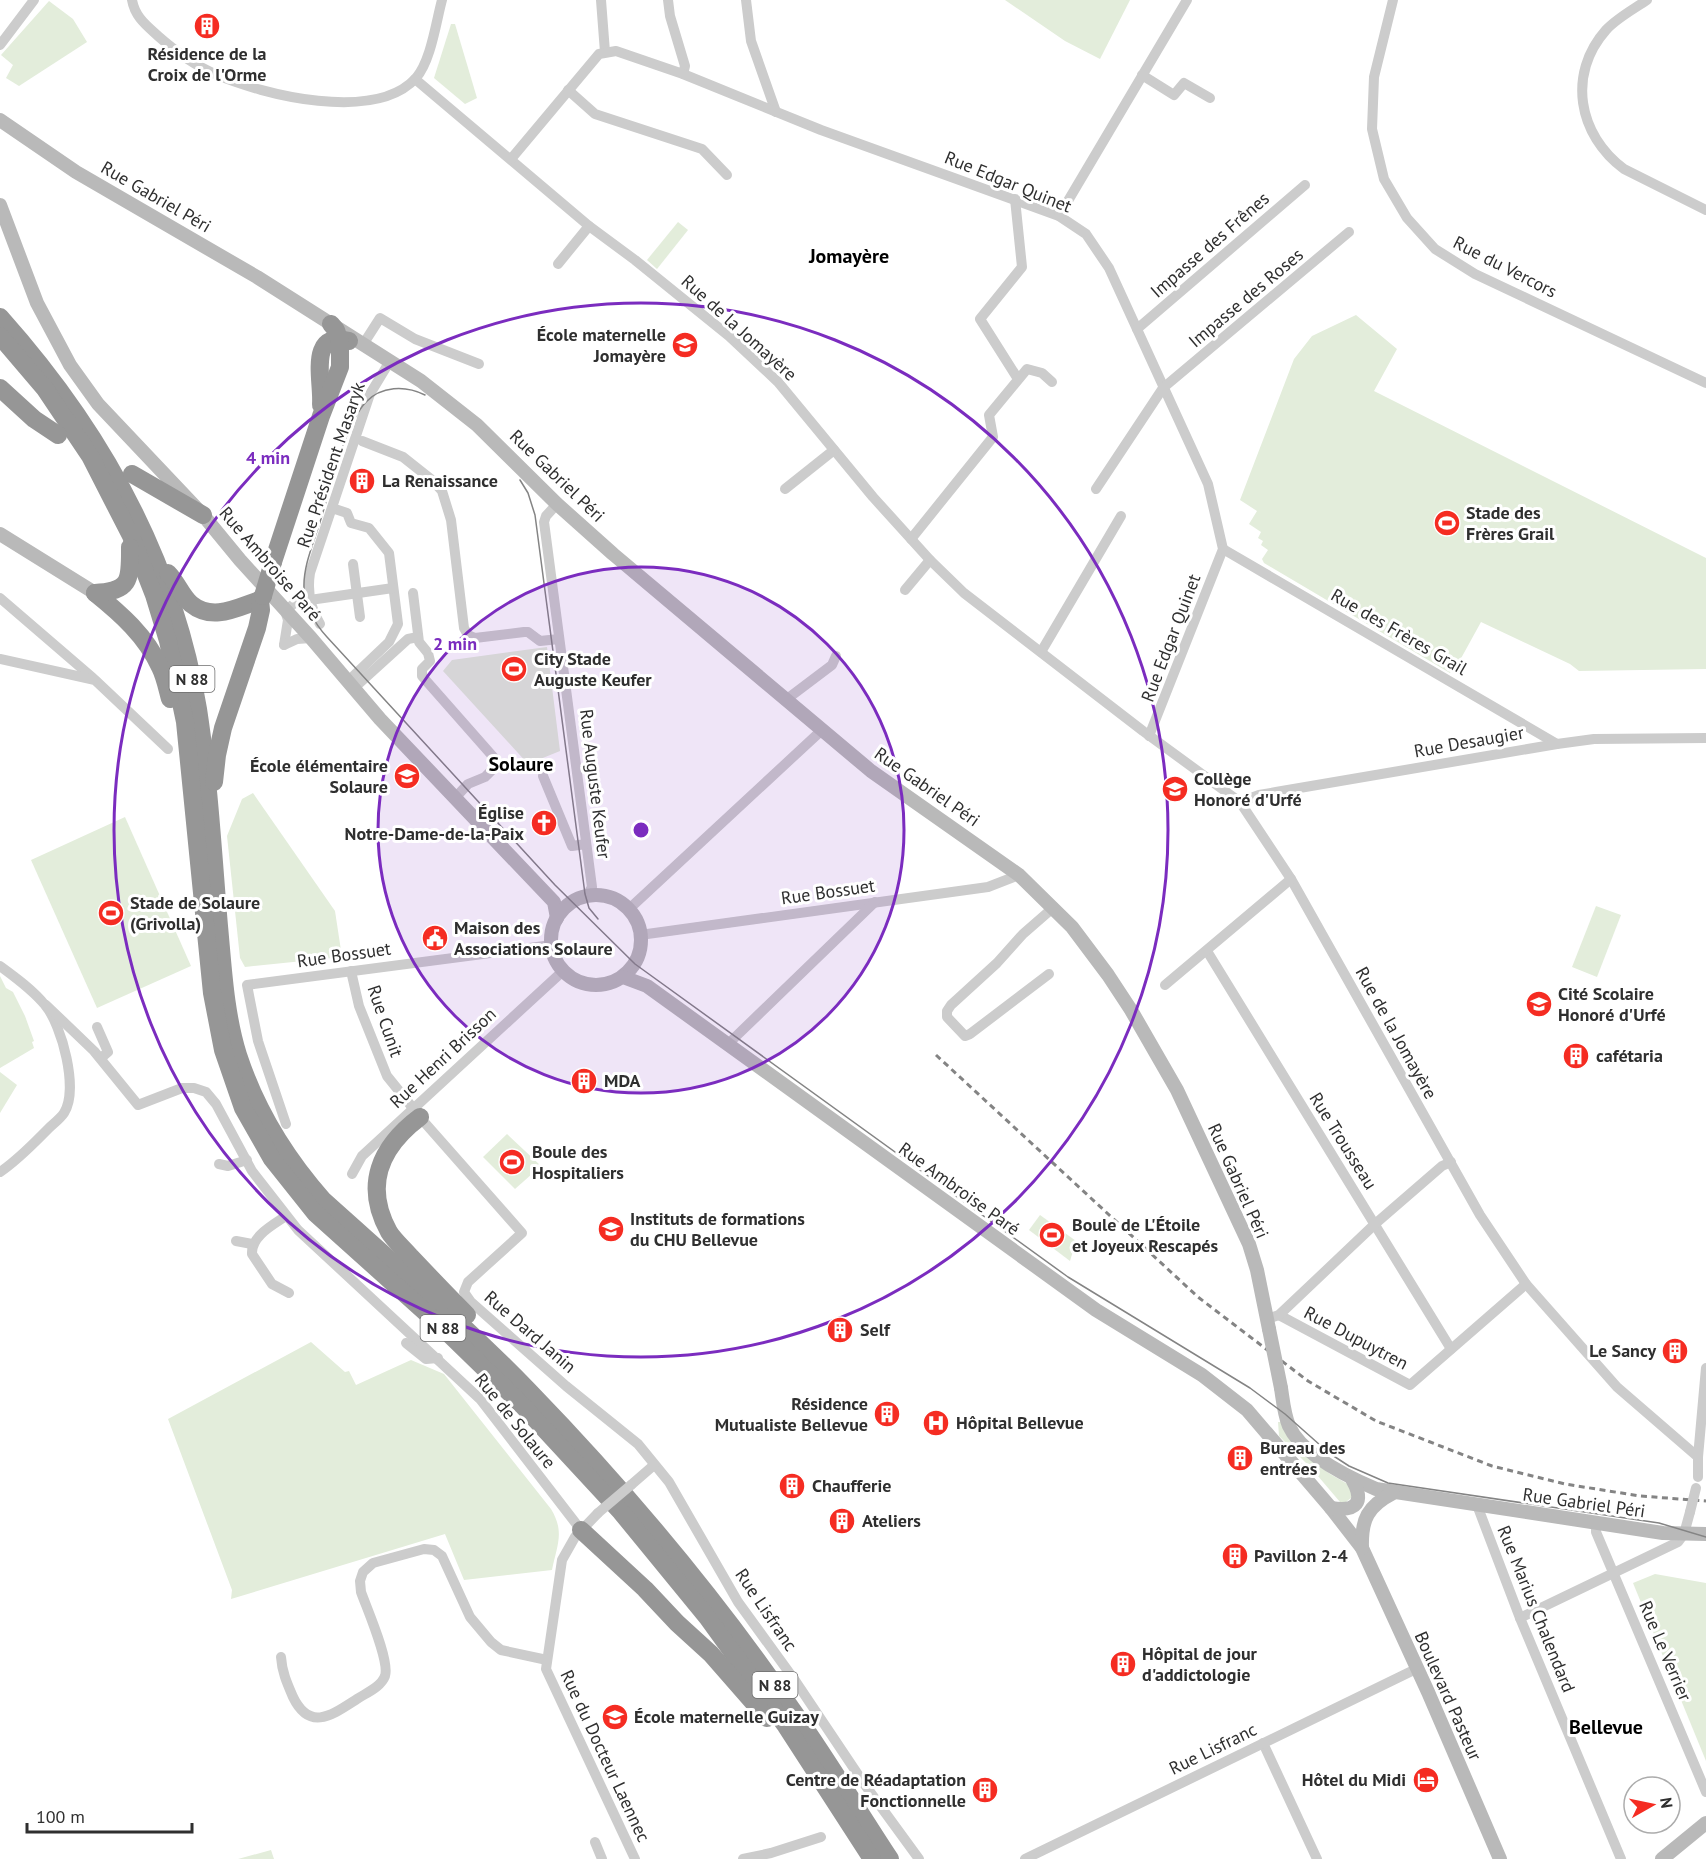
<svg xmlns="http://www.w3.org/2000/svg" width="1706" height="1859" font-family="'PT Sans',sans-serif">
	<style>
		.green { fill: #e3eddb }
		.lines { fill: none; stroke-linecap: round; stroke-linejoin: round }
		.street { stroke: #ccc; stroke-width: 10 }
		.secondary { stroke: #b9b9b9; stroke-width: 14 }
		.highway { stroke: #969696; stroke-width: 18 }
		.tram { stroke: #848484; stroke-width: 1.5 }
		.rail { stroke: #848484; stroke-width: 3; stroke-dasharray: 6 4.5; stroke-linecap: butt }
		.street-bridge { stroke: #ccc; stroke-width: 10 }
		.secondary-bridge { stroke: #b9b9b9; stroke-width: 14 }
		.highway-bridge { stroke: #969696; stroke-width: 18 }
		.ring { fill: none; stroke: #7b2cbf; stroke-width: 3 }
		.labels { text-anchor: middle; stroke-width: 6; stroke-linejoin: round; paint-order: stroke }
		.shield { fill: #fff; stroke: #6d6d6d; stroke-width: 1.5 }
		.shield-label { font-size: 16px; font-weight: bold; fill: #2f2f2f }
		.poi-label { font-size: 18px; font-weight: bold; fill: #2f2f2f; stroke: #fff; text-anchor: start }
		.street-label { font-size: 18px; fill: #2f2f2f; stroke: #fff }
		.neighbourhood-label { font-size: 20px; font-weight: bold; fill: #000; stroke: #fff }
		.centre { fill: #7b2cbf; stroke: #fff; stroke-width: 3 }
		.ring-label { font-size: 18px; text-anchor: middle; font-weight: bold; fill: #7b2cbf; stroke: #fff; stroke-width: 6; stroke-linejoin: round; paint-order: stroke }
	</style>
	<rect width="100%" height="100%" fill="#fff"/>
	<g class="green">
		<polygon points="1005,0 1130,0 1100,59 1065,41"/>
		<polygon points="49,1 73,19 87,42 19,86 6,78 13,65 1,55"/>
		<polygon points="451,24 455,24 477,98 465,104 434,78"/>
		<polygon points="678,222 688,230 657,269 647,260"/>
		<polygon points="1356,315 1397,349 1374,391 1706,558 1706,669 1579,671 1570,664 1481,622 1459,662 1450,673 1264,563 1262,559 1268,550 1261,545 1263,541 1258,538 1261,532 1249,524 1257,511 1240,500 1294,359 1312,336"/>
		<polygon points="547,647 560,751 528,764 443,671 452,660"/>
		<polygon points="253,793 335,911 342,957 245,967 240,958 227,836 242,799"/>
		<polygon points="125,817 191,966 97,1008 31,860"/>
		<polygon points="1596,906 1621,915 1597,977 1572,967"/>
		<polygon points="0,976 6,988 13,992 25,1016 34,1041 32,1042 34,1048 0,1068"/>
		<polygon points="0,1072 17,1085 0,1113"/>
		<polygon points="507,1134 541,1166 515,1189 483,1157"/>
		<polygon points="1040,1215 1076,1241 1070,1261 1029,1230"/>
		<path d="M 311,1342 L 345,1372 L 349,1371 L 356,1385 L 411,1360 L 444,1374 L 551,1509 C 565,1532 557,1545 552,1570 L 464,1580 L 445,1534 L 231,1599 L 232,1590 L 168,1419 Z"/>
		<polygon points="1278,1422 1281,1422 1301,1452 1330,1474 1351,1486 1352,1497 1346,1502 1340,1502 1312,1469 1279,1436"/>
		<polygon points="1655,1574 1706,1583 1706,1761 1633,1583"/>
		<polygon points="271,1850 274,1859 238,1859"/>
	</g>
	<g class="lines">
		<g class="street">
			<path d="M 132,0 C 135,17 146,25 158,36 C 175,51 194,65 215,74 C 263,95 375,123 416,78 C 431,61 436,22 442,0"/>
			<polyline points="601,0 605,52"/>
			<polyline points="668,0 670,16 685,66 683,74"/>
			<polyline points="746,0 751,41 776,112"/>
			<polyline points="1393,0 1374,77 1372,129 1384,179 1407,218 1435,249 1475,274 1706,383"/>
			<path d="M 1647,0 C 1634,9 1617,18 1606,30 C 1567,74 1578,135 1624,169 L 1706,210"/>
			<polyline points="0,45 34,0"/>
			<polyline points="1142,75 1174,95 1184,83 1210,98"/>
			<polyline points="415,79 589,226 635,260 729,336 778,382 873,497 930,560 964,593 1143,731 1240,802 1291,879 1480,1215 1526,1284 1617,1387 1698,1457"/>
			<polyline points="568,90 595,114 702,149 727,175"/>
			<polyline points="511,159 599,54 616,51 683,74 821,130 1059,216 1086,234 1109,268 1208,484 1223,549 1149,736"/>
			<polyline points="1015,199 1022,267 980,319 1018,379"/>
			<polyline points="1059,216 1187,0"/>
			<polyline points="558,264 589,226"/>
			<polyline points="1137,329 1305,185"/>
			<polyline points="364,343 380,318 415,339 479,364"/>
			<polyline points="362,441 403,457 432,480 442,491 451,520 464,628 468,635 475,638 524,632 528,632 540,641 559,639"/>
			<polyline points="785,489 834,450"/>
			<polyline points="1096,489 1163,388 1349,232"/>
			<polyline points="557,504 546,516 544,522 592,887 588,894"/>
			<polyline points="332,508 347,513 351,523 369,528 389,553 398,624 389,642 348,681"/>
			<polyline points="911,539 993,437 989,415 1027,369 1042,373 1052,382"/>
			<polyline points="1223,549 1557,744"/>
			<polyline points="353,564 360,617"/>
			<polyline points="905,590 930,560"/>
			<polyline points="413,593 419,642 428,653 430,661 422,669 422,676 496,760 496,766 485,777 468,784 455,798"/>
			<polyline points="0,598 93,678"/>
			<path d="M 320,624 C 310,608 307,592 310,573 L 370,394 L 390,361"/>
			<polyline points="284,645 288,620 285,611 296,602 393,588"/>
			<polyline points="284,645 297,639 311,638"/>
			<polyline points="1041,652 1121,516"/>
			<polyline points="0,659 95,680 168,749"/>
			<polyline points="354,688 408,639 418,637"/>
			<polyline points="787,699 832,665 836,656"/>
			<polyline points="543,776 572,846 586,844"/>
			<polyline points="1240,802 1259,795 1276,792 1557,744 1594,739 1706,738"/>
			<polyline points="629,909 822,730"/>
			<polyline points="640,935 988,887 1019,875"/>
			<polyline points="1207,951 1451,1349"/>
			<path d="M 0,966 C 15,977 33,990 45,1005 C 62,1025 79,1090 64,1113 C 60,1119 53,1124 48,1129 C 32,1145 18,1160 0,1172"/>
			<polyline points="351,971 359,1006 387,1076 425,1123 522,1233 468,1282 464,1292 471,1302 566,1386 638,1444 669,1482 738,1602 796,1682 865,1785 919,1859"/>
			<polyline points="1049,974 970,1034 965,1036 947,1017 947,1011 951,1005 997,963 1023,934 1054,907"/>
			<polyline points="1165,985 1291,879"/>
			<polyline points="46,1005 94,1051 138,1105 182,1088 194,1088 206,1092 216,1104 252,1171 298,1230 480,1399 581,1530"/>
			<polyline points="97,1027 108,1052 101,1058"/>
			<polyline points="728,1044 875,902"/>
			<polyline points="286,1124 258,1041 247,985 552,945"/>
			<polyline points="219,1164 228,1166 247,1160"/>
			<polyline points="352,1174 362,1156 563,971"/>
			<path d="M 286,1216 C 273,1225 251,1236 252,1254 L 272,1284 L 289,1293"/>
			<polyline points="236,1241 252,1244"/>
			<polyline points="1279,1315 1410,1385 1526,1284"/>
			<polyline points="1273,1317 1279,1315 1375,1224 1442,1166 1451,1162"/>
			<polyline points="406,1343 426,1359 438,1358"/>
			<polyline points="1698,1477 1698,1457 1706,1368"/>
			<polyline points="631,1485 654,1465"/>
			<polyline points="1477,1505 1520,1618 1621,1859"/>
			<polyline points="598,1513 575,1537 562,1560 546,1669 635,1859"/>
			<polyline points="1596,1522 1596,1532 1706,1792"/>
			<polyline points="1520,1618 1678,1542 1684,1534 1690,1512"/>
			<path d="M 281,1657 C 282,1672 287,1683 293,1697 C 310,1732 332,1715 357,1699 C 366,1693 381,1687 385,1676 C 390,1661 367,1609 361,1592 L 360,1581 L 363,1572 L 373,1563 L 424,1549 L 434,1550 L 442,1556 L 470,1617 L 491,1642 L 501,1650 L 547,1660"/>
			<polyline points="1263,1743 1317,1859"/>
			<polyline points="595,1842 602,1859"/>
			<polyline points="743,1859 771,1853 821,1837"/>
			<polyline points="1025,1859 1416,1669"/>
		</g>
		<g class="secondary">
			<polyline points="0,120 76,172 257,277 421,381 477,425 557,504 613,554 871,771 1019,875 1072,927 1108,975 1131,1010 1177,1090 1249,1244 1257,1270 1269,1329"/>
			<polyline points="0,205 37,303 70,365 98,404 203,515 240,560 311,638 380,719 554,902 557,918"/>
			<polyline points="0,534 95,593"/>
			<circle cx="596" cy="940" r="45"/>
			<polyline points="623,977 647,986 1096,1310 1202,1375 1247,1410 1331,1508 1362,1548 1428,1692 1500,1859"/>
			<path d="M 1281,1388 C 1283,1401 1284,1414 1289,1426 C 1302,1455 1348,1477 1376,1489 L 1663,1533 L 1706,1534"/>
			<path d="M 1331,1508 C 1357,1512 1365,1502 1352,1479"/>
			<path d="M 1362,1548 C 1361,1519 1368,1506 1393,1493"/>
			<polyline points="1662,1859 1706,1823"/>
		</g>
		<g class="highway">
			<path d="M 0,317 C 101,430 173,558 198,709 C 209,781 213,854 219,926 C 223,969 225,1013 238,1055 C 256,1110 285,1157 323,1200 C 393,1263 464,1324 529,1391 C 624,1489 713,1595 791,1708 C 826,1757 857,1809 890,1859"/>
			<polyline points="0,336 45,389 90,456 131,536 154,595 168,641 185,722 212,993 223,1050 243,1108 272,1159 315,1213 443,1328 522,1405 621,1512 707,1617 786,1726 872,1859"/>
			<polyline points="0,388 34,419 58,435"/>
			<path d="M 321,405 C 323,381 307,330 349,341"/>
			<polyline points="132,474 203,515"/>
			<polyline points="273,562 321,416 340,367 340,342 336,330 331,324"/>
			<path d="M 168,573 C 177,582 181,595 191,604 C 213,622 238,607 260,600"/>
			<path d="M 95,593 C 121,614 146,636 160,667 C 165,677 167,688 170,699"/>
			<path d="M 95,593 C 132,591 130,579 130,547"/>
			<polyline points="214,782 217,755 223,728 257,628 261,610 260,600 263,596"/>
			<path d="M 420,1117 C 380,1147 363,1185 389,1232 C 394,1240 403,1248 410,1256 C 429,1276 448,1296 467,1315"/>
			<polyline points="581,1530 645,1589 677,1623 711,1654 767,1718"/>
		</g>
		<g class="tram">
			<path d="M 425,395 C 405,385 381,386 366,402 C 344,425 330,491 320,522 C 314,542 303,566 304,588 C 306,608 314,623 327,637 L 555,885 L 635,964 L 1068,1277 L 1250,1388 L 1285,1414 L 1329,1453 L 1349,1466 L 1388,1483 L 1659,1523 L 1706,1537"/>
			<polyline points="520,480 528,493 535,515 585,894 589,908 598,919"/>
		</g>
		<polyline class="rail" points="936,1055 1198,1297 1308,1381 1376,1421 1492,1466 1565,1484 1640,1496 1706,1501"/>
		<g class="street-bridge">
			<polyline points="1690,1512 1696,1488"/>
			<polyline points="598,1513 631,1485"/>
		</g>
		<polyline class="secondary-bridge" points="1269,1329 1281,1388"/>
		<polyline class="highway-bridge" points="263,596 273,562"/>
	</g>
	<circle cx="641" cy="830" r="263" fill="#7b2cbf" fill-opacity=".12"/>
	<g class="ring">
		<circle cx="641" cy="830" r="263"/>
		<circle cx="641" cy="830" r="527"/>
	</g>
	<defs>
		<symbol id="building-disc" viewBox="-11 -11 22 22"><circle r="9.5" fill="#f52c22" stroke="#fff"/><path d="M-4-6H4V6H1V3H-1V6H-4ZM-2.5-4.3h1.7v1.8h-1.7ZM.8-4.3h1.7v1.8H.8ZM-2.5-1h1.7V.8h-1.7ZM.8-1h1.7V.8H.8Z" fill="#fff"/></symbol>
		<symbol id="school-disc" viewBox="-11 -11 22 22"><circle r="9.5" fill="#f52c22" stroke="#fff"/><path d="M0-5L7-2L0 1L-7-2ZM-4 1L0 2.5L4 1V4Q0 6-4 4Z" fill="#fff"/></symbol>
		<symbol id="stadium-disc" viewBox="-11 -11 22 22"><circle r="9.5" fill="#f52c22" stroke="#fff"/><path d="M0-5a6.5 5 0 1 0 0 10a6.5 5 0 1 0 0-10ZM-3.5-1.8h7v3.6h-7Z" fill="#fff"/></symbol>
		<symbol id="church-disc" viewBox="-11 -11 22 22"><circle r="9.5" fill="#f52c22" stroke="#fff"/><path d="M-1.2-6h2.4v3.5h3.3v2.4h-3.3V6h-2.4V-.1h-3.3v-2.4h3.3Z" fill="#fff"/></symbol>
		<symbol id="civic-disc" viewBox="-11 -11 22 22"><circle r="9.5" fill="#f52c22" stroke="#fff"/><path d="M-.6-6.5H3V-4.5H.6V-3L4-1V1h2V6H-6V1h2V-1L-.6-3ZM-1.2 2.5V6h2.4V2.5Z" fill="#fff"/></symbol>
		<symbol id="university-disc" viewBox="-11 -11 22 22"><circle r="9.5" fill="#f52c22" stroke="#fff"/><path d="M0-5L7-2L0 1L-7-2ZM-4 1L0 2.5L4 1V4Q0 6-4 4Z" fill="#fff"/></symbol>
		<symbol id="hospital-disc" viewBox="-11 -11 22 22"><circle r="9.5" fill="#f52c22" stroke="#fff"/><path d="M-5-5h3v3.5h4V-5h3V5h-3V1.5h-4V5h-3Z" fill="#fff"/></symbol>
		<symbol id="hotel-disc" viewBox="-11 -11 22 22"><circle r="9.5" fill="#f52c22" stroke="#fff"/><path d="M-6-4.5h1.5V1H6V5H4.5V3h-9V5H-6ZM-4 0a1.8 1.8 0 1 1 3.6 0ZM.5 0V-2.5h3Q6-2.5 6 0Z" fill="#fff"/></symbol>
	</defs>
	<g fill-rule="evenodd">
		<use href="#building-disc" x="192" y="11" width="30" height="30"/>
		<use href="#school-disc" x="670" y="330" width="30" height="30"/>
		<use href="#building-disc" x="347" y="466" width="30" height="30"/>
		<use href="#stadium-disc" x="1432" y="508" width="30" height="30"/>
		<use href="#stadium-disc" x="499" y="654" width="30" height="30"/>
		<use href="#school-disc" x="392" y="761" width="30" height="30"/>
		<use href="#school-disc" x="1160" y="774" width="30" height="30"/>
		<use href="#church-disc" x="529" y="808" width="30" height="30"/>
		<use href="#stadium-disc" x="96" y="898" width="30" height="30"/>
		<use href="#civic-disc" x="420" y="923" width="30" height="30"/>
		<use href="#school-disc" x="1524" y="989" width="30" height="30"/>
		<use href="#building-disc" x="1561" y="1041" width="30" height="30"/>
		<use href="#building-disc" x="569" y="1066" width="30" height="30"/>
		<use href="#stadium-disc" x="497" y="1147" width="30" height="30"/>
		<use href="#university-disc" x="596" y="1214" width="30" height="30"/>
		<use href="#stadium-disc" x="1037" y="1220" width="30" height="30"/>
		<use href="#building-disc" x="825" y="1315" width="30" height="30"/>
		<use href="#building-disc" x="1660" y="1336" width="30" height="30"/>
		<use href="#building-disc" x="872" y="1399" width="30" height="30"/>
		<use href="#hospital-disc" x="921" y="1408" width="30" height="30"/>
		<use href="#building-disc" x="1225" y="1443" width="30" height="30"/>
		<use href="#building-disc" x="777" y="1471" width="30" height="30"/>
		<use href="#building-disc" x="827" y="1506" width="30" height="30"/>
		<use href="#building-disc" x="1220" y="1541" width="30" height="30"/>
		<use href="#building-disc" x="1108" y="1649" width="30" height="30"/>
		<use href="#school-disc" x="600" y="1702" width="30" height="30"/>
		<use href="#hotel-disc" x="1411" y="1765" width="30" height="30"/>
		<use href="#building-disc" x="970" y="1775" width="30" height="30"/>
	</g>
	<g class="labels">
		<g class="shield">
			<rect x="169.5" y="666" width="45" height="26" rx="4.5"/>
			<rect x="420.5" y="1315" width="45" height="26" rx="4.5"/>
			<rect x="752.5" y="1672" width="45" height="26" rx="4.5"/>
		</g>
		<g class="shield-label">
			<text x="192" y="685">N 88</text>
			<text x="443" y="1334">N 88</text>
			<text x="775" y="1691">N 88</text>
		</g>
		<g class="poi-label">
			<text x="207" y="60" text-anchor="middle">Résidence de la<tspan x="207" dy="21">Croix de l'Orme</tspan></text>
			<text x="666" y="341" text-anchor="end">École maternelle<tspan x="666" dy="21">Jomayère</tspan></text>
			<text x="382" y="487">La Renaissance</text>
			<text x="1466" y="519">Stade des<tspan x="1466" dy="21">Frères Grail</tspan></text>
			<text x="534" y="665">City Stade<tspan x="534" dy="21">Auguste Keufer</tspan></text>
			<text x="388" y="772" text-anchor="end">École élémentaire<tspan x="388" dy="21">Solaure</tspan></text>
			<text x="1194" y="785">Collège<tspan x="1194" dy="21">Honoré d'Urfé</tspan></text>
			<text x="524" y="819" text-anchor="end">Église<tspan x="524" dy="21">Notre-Dame-de-la-Paix</tspan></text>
			<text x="130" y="909">Stade de Solaure<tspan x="130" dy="21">(Grivolla)</tspan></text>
			<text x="454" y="934">Maison des<tspan x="454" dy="21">Associations Solaure</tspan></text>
			<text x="1558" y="1000">Cité Scolaire<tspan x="1558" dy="21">Honoré d'Urfé</tspan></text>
			<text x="1596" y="1062">cafétaria</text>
			<text x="604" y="1087">MDA</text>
			<text x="532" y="1158">Boule des<tspan x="532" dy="21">Hospitaliers</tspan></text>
			<text x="630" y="1225">Instituts de formations<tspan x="630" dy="21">du CHU Bellevue</tspan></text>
			<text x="1072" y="1231">Boule de L'Étoile<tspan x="1072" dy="21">et Joyeux Rescapés</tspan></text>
			<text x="860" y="1336">Self</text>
			<text x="1656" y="1357" text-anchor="end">Le Sancy</text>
			<text x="868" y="1410" text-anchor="end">Résidence<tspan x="868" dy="21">Mutualiste Bellevue</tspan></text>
			<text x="956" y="1429">Hôpital Bellevue</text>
			<text x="1260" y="1454">Bureau des<tspan x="1260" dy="21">entrées</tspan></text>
			<text x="812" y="1492">Chaufferie</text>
			<text x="862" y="1527">Ateliers</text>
			<text x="1254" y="1562">Pavillon 2-4</text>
			<text x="1142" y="1660">Hôpital de jour<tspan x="1142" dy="21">d'addictologie</tspan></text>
			<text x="634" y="1723">École maternelle Guizay</text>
			<text x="966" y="1786" text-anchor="end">Centre de Réadaptation<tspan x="966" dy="21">Fonctionnelle</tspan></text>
			<text x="1406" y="1786" text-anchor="end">Hôtel du Midi</text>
		</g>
		<g class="street-label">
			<text transform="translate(1008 182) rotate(22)" y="6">Rue Edgar Quinet</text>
			<text transform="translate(156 197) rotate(30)" y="6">Rue Gabriel Péri</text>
			<text transform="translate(1210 245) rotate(-41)" y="6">Impasse des Frênes</text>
			<text transform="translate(1505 267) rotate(27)" y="6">Rue du Vercors</text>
			<text transform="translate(1246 298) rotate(-40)" y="6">Impasse des Roses</text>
			<text transform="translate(739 328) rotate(42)" y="6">Rue de la Jomayère</text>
			<text transform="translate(331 465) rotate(-71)" y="6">Rue Président Masaryk</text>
			<text transform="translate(557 476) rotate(44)" y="6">Rue Gabriel Péri</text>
			<text transform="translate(270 564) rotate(49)" y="6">Rue Ambroise Paré</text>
			<text transform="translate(1399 632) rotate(30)" y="6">Rue des Frères Grail</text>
			<text transform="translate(1171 638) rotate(-69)" y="6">Rue Edgar Quinet</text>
			<text transform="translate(1469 742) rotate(-10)" y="6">Rue Desaugier</text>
			<text transform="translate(595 784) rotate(83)" y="6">Rue Auguste Keufer</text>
			<text transform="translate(927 787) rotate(35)" y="6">Rue Gabriel Péri</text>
			<text transform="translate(828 892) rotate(-8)" y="6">Rue Bossuet</text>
			<text transform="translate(344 955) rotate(-8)" y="6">Rue Bossuet</text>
			<text transform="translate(385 1021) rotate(71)" y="6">Rue Cunit</text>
			<text transform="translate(1396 1033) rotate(61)" y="6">Rue de la Jomayère</text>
			<text transform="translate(443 1058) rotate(-43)" y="6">Rue Henri Brisson</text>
			<text transform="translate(1343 1141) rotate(58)" y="6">Rue Trousseau</text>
			<text transform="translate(1238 1181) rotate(66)" y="6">Rue Gabriel Péri</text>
			<text transform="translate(959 1189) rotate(36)" y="6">Rue Ambroise Paré</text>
			<text transform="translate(530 1332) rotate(41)" y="6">Rue Dard Janin</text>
			<text transform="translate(1356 1338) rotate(28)" y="6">Rue Dupuytren</text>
			<text transform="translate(515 1421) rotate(51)" y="6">Rue de Solaure</text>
			<text transform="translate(1584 1503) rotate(8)" y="6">Rue Gabriel Péri</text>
			<text transform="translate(1536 1609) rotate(68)" y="6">Rue Marius Chalendard</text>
			<text transform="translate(766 1610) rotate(56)" y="6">Rue Lisfranc</text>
			<text transform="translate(1665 1651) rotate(67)" y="6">Rue Le Verrier</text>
			<text transform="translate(1448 1696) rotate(66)" y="6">Boulevard Pasteur</text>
			<text transform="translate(1213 1749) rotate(-26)" y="6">Rue Lisfranc</text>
			<text transform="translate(605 1756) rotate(65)" y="6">Rue du Docteur Laennec</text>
		</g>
		<g class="neighbourhood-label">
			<text x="849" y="263">Jomayère</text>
			<text x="521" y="771">Solaure</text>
			<text x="1606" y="1734">Bellevue</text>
		</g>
	</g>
	<circle cx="641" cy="830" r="9" class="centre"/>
	<g class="ring-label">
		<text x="268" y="464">4 min</text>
		<text x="455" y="650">2 min</text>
	</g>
	<g transform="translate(1652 1805) rotate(81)"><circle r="28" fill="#ffffff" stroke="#acacac" stroke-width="1.5"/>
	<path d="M0-4.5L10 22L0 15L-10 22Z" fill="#f52c22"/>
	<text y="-9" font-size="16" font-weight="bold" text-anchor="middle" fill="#2f2f2f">N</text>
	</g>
	<path d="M27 1823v9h165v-9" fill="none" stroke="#2f2f2f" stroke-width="3"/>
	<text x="36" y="1823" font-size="18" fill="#2f2f2f" stroke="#ffffff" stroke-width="4.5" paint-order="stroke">100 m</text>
</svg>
